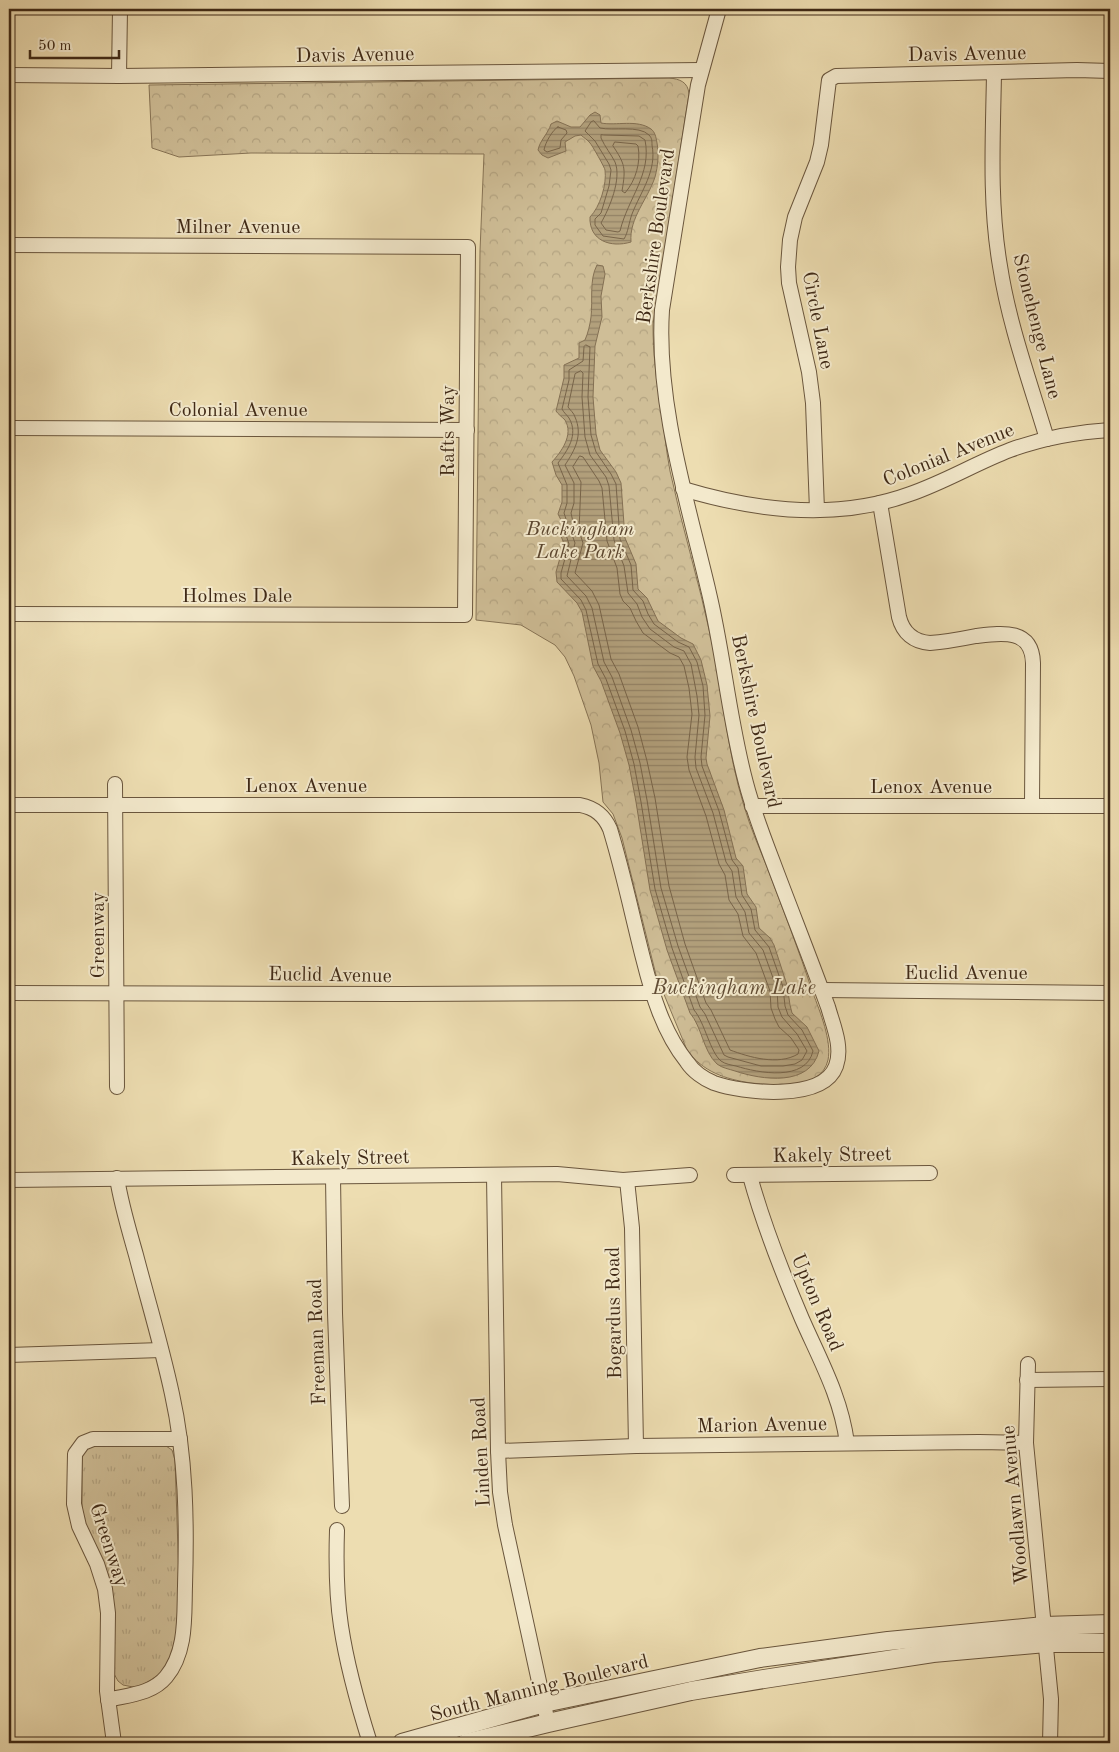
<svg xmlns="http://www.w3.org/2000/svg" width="1119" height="1752" font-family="'Old Standard TT',serif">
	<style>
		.grass { fill: url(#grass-tufts); stroke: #877456 }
		.park { fill: url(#park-crowns); stroke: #877456 }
		.water { fill: url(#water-rules); stroke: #847053 }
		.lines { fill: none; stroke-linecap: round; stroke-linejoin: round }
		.shore { stroke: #786449; stroke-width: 1 }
		.minor-casing { stroke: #6a563d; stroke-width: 16 }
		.tertiary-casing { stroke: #6a563d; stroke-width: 20 }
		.minor { stroke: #f3e9cc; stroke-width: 14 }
		.tertiary { stroke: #f3e9cc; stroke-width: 18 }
		.labels { text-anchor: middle; stroke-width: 4; stroke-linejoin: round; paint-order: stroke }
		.street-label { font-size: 20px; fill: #3f2916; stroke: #f3e9cc }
		.park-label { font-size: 20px; font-style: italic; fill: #5c4730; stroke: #f3e9cc }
		.water-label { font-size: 21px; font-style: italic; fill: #624d35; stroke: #f3e9cc }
	</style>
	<defs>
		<pattern id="grass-tufts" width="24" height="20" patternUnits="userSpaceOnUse" patternTransform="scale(1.25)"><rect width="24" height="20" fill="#cfbe97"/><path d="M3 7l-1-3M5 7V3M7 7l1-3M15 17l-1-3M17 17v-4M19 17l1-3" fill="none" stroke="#b3a381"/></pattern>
		<pattern id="park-crowns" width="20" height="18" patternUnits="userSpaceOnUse" patternTransform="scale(1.25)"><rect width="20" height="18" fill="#cfbe97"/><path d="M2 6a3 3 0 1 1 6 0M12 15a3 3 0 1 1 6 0" fill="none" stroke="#b3a381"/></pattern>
		<pattern id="water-rules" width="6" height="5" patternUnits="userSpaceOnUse" patternTransform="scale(1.25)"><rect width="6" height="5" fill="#b2a07c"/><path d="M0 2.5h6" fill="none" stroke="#928265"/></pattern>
	</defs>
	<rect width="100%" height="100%" fill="#edddb1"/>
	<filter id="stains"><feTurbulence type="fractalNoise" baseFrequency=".004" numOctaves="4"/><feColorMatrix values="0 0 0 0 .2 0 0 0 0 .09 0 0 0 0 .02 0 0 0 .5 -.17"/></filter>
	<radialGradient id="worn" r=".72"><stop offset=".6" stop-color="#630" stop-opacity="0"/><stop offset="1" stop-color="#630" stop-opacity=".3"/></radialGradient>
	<polygon class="grass" points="93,1446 166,1446 172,1450 175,1460 179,1580 177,1629 171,1659 160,1674 141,1686 133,1687 123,1685 118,1681 113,1672 112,1592 108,1574 87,1529 82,1510 82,1456 85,1450"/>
	<path class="park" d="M 669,78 C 680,79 688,82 689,94 L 653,324 C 653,354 656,378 661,407 C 664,428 666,450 670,471 C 682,527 699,582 711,638 C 723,694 727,751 744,806 C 750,827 759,847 767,867 C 783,909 799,951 813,993 C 820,1012 832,1041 828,1060 C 821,1091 774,1085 751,1083 C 725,1079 703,1072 687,1050 L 656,975 L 622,838 L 613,814 L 603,802 L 599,763 L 591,725 L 574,676 L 565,657 L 555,645 L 543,638 L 521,625 L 476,620 L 480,251 L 484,154 L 251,153 L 179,157 L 152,148 L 149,85 Z"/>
	<g class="water">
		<path d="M 595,112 L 600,115 L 601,123 C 616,126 637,119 651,129 C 655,132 656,137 657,143 C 659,154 658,166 655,177 C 648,199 629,218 631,242 C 611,248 589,241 590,217 C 600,207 607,184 605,170 C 605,168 592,145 590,143 C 588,140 584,138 581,135 L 575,136 L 565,142 L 566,151 L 548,158 L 542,155 L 538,150 C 540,140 548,134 551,124 L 557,121 L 571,127 L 580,127 L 590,115 Z"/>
		<path d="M 597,265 L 603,266 L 605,274 L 601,296 L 602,317 L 595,346 L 593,397 L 596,434 L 600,450 L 616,472 L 621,483 L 625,538 L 636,564 L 638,589 L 647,598 L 658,621 L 681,638 L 693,644 L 701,660 L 707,685 L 710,716 L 706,758 L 707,764 L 724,810 L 736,858 L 743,866 L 747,894 L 756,907 L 759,928 L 770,938 L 774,945 L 787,985 L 790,1005 L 792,1013 L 807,1027 L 819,1051 C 810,1087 762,1080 735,1071 C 729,1069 722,1068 717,1064 C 703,1051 702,1027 690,1013 L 667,950 L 650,890 L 636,802 L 629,765 L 620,733 L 601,681 L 593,666 L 582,612 L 577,603 L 557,582 L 556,572 L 564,544 L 560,533 L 562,522 L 558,514 L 562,502 L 562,485 L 556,475 L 552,462 C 561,452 574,435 565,420 C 562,417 558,414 556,411 L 564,378 L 564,365 L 579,358 L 579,343 L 585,340 C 588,333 590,325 591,317 C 593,300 589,280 597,265 Z"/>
	</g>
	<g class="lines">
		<g class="shore">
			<path d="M 594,121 L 600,128 C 613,131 639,125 649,135 C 652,138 652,141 652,145 C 657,171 641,191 632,214 C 629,222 628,233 624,239 L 603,236 L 595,225 L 595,219 L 601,213 L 609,186 L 611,170 L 609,164 L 595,141 L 585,131 L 591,122 Z"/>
			<path d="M 558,127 L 566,130 L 567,133 L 561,140 L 560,148 L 547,152 L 544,150 C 545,143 553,129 558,127 Z"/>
			<path d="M 604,135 L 639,136 L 645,140 C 652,174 628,198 620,231 L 618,232 L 606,230 L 601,223 C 609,209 622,179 615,162 C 611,154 605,147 601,138 L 601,135 Z"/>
			<path d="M 615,142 L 636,144 L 638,146 C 641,162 636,180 625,193 L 622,191 C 626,168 625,164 613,146 Z"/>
			<path d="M 586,345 L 590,347 L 588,397 L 591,435 L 596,452 L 611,474 L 616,484 L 620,539 L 631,565 L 633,590 L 643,601 L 648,614 L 654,624 L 678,642 L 689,647 L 697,662 L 703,686 L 705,715 L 701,757 L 702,766 L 719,811 L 732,860 L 738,868 L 742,895 L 751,909 L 755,930 L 769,947 L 783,987 L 785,1006 L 788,1015 L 802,1030 L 813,1051 C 806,1082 758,1073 736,1066 C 731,1065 725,1064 721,1061 C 710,1052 705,1023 694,1010 L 672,948 L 655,889 L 641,802 L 634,764 L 625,731 L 606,679 L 598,664 L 586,610 L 581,600 L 561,579 L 561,573 L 569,544 L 565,532 L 567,522 L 564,513 L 567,503 L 567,485 L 558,463 C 567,451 579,435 569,418 C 567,415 564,413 562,409 L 569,380 L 569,370 L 583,361 L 584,347 Z"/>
			<path d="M 581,371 L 583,373 L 582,397 L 585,437 L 590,455 L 606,477 L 609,486 L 614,540 L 624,566 L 628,593 L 637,604 L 642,617 L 650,629 L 674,647 L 684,651 L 691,664 L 697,696 L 699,715 L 695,757 L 696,768 L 713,813 L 726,862 L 732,871 L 736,897 L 745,912 L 749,933 L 763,950 L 777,989 L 778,1007 L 782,1017 L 797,1034 L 807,1051 L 802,1060 L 795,1064 L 783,1066 L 761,1066 L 728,1057 L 724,1055 L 705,1014 L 700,1007 L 678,946 L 661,888 L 647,800 L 640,763 L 631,730 L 612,677 L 604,662 L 592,608 L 586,596 L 567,576 L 575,543 L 571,532 L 573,522 L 571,513 L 574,503 L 574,483 L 565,465 C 575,450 583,435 575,417 C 574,413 570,410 568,407 L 575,374 Z"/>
			<path d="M 580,456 L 583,457 L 599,481 L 602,488 L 607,541 L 617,568 L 620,594 L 623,601 L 630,608 L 636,621 L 643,633 L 670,653 L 679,657 L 684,666 L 689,688 L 692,714 L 687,757 L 689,770 L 706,816 L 719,864 L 725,875 L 729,900 L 738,914 L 743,936 L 756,953 L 770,991 L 771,1008 L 775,1019 L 779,1027 L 791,1038 L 799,1050 L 798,1054 C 778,1066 749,1057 730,1050 L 711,1010 L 706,1003 L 685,944 L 669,886 L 655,798 L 647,761 L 638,727 L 619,674 L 611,659 L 599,605 L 592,591 L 575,573 L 583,543 L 579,531 L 581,482 L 573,467 Z"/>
		</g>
		<defs>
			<g id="minor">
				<path d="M 994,73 C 993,137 989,202 1000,266 C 1009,325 1030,382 1047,439"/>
				<polyline points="9,75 119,76 701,70"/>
				<polyline points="119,76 120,9"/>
				<polyline points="9,245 468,247 465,615 9,614"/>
				<polyline points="9,428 467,430"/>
				<path d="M 683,489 C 756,511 836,521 910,494 C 945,482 976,463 1010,450 C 1043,438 1076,432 1110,430"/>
				<path d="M 880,503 L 899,617 C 903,633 914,642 930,643 C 945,642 961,639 976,636 C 1001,633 1032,628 1033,663 L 1032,805"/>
				<polyline points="817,510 813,403 809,372 789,283 788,267 790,240 795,217 817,162 821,145 829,80 836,76 1077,70 1110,71"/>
				<polyline points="115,784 117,1087"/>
				<path d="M 9,805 L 580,805 C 595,808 604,815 610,829 C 623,871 632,915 643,958 C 652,994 663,1032 687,1062 C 693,1071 704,1079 714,1083 C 742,1093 823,1102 836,1066 C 843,1047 833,1025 828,1007 C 810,958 791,910 773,862 C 763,836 753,810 746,783 C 729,720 724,656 709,593 C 688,503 656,403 662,310 L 698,85 L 719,9"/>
				<polyline points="752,806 1110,806"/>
				<polyline points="822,990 1110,993"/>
				<polyline points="9,993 400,994 652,993"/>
				<polyline points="494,1175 498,1451 500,1492 505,1525 548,1723"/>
				<polyline points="734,1175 930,1173"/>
				<path d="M 750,1176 C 763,1224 782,1272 802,1319 C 820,1360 841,1397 847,1443"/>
				<polyline points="333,1177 335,1313 342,1506"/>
				<polyline points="9,1180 557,1174 623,1180 690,1175"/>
				<polyline points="627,1180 632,1228 636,1446"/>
				<polyline points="9,1355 161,1350"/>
				<polyline points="1028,1364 1026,1443 1051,1699 1050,1743"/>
				<polyline points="1027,1380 1110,1379"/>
				<polyline points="498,1451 636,1446 979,1442 1026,1443"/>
				<path d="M 337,1530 C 336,1562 336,1594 341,1626 C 347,1666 358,1705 370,1743"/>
				<path d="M 108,1700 C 128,1695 152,1694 166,1677 C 187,1652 184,1616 185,1586 C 187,1522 186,1457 172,1394 C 162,1347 148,1301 136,1255 C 129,1230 121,1204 117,1178"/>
				<polyline points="114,1743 107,1691 108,1613 105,1589 97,1564 79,1526 74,1504 75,1454 83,1443 93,1439 180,1439"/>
			</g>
			<g id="tertiary">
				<polyline points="402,1743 544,1703 760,1658 888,1641 1044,1626 1110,1624"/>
				<polyline points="466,1743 548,1723 691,1691 764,1679 933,1653 1046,1643 1110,1643"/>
			</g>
		</defs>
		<use href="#minor" class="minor-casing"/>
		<use href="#tertiary" class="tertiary-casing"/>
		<use href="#minor" class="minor"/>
		<use href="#tertiary" class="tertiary"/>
	</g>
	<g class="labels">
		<g class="street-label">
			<text transform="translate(967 53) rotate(-1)" y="7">Davis Avenue</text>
			<text transform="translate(355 54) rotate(-1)" y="7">Davis Avenue</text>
			<text x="238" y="233">Milner Avenue</text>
			<text transform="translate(655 236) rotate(-82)" y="7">Berkshire Boulevard</text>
			<text transform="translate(819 320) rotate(79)" y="7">Circle Lane</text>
			<text transform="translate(1038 326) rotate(76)" y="7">Stonehenge Lane</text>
			<text x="238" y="416">Colonial Avenue</text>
			<text transform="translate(447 431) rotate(-90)" y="7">Rafts Way</text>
			<text transform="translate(948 454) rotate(-22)" y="7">Colonial Avenue</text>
			<text x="237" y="602">Holmes Dale</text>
			<text transform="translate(757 721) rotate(78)" y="7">Berkshire Boulevard</text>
			<text x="306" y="792">Lenox Avenue</text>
			<text x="931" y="793">Lenox Avenue</text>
			<text transform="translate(97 935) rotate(-90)" y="7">Greenway</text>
			<text x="966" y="979">Euclid Avenue</text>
			<text transform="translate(330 974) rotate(1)" y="7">Euclid Avenue</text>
			<text transform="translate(832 1154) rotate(-1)" y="7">Kakely Street</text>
			<text transform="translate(350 1157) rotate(-1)" y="7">Kakely Street</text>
			<text transform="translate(818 1302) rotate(67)" y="7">Upton Road</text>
			<text transform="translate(613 1313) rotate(-91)" y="7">Bogardus Road</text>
			<text transform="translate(316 1342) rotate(-92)" y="7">Freeman Road</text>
			<text transform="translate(762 1424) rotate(-1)" y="7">Marion Avenue</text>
			<text transform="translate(480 1452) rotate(-93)" y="7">Linden Road</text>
			<text transform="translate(1014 1505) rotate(-95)" y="7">Woodlawn Avenue</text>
			<text transform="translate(110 1545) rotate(72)" y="7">Greenway</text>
			<text transform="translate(539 1687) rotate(-14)" y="7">South Manning Boulevard</text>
		</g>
		<g class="park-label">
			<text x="580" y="535">Buckingham<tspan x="580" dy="23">Lake Park</tspan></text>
		</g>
		<g class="water-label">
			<text x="734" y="994">Buckingham Lake</text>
		</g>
	</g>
	<rect width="1119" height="1752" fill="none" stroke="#edddb1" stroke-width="30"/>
	<rect x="10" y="10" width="1099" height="1732" fill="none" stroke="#3f2916" stroke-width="2.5"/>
	<rect x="15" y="15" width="1089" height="1722" fill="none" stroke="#3f2916"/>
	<path d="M30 50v8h89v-8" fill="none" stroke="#3f2916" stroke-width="2.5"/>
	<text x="38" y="50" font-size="15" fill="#3f2916" stroke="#f3e9cc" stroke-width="4" paint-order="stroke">50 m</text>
	<rect width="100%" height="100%" filter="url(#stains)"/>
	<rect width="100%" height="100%" fill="url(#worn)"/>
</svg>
